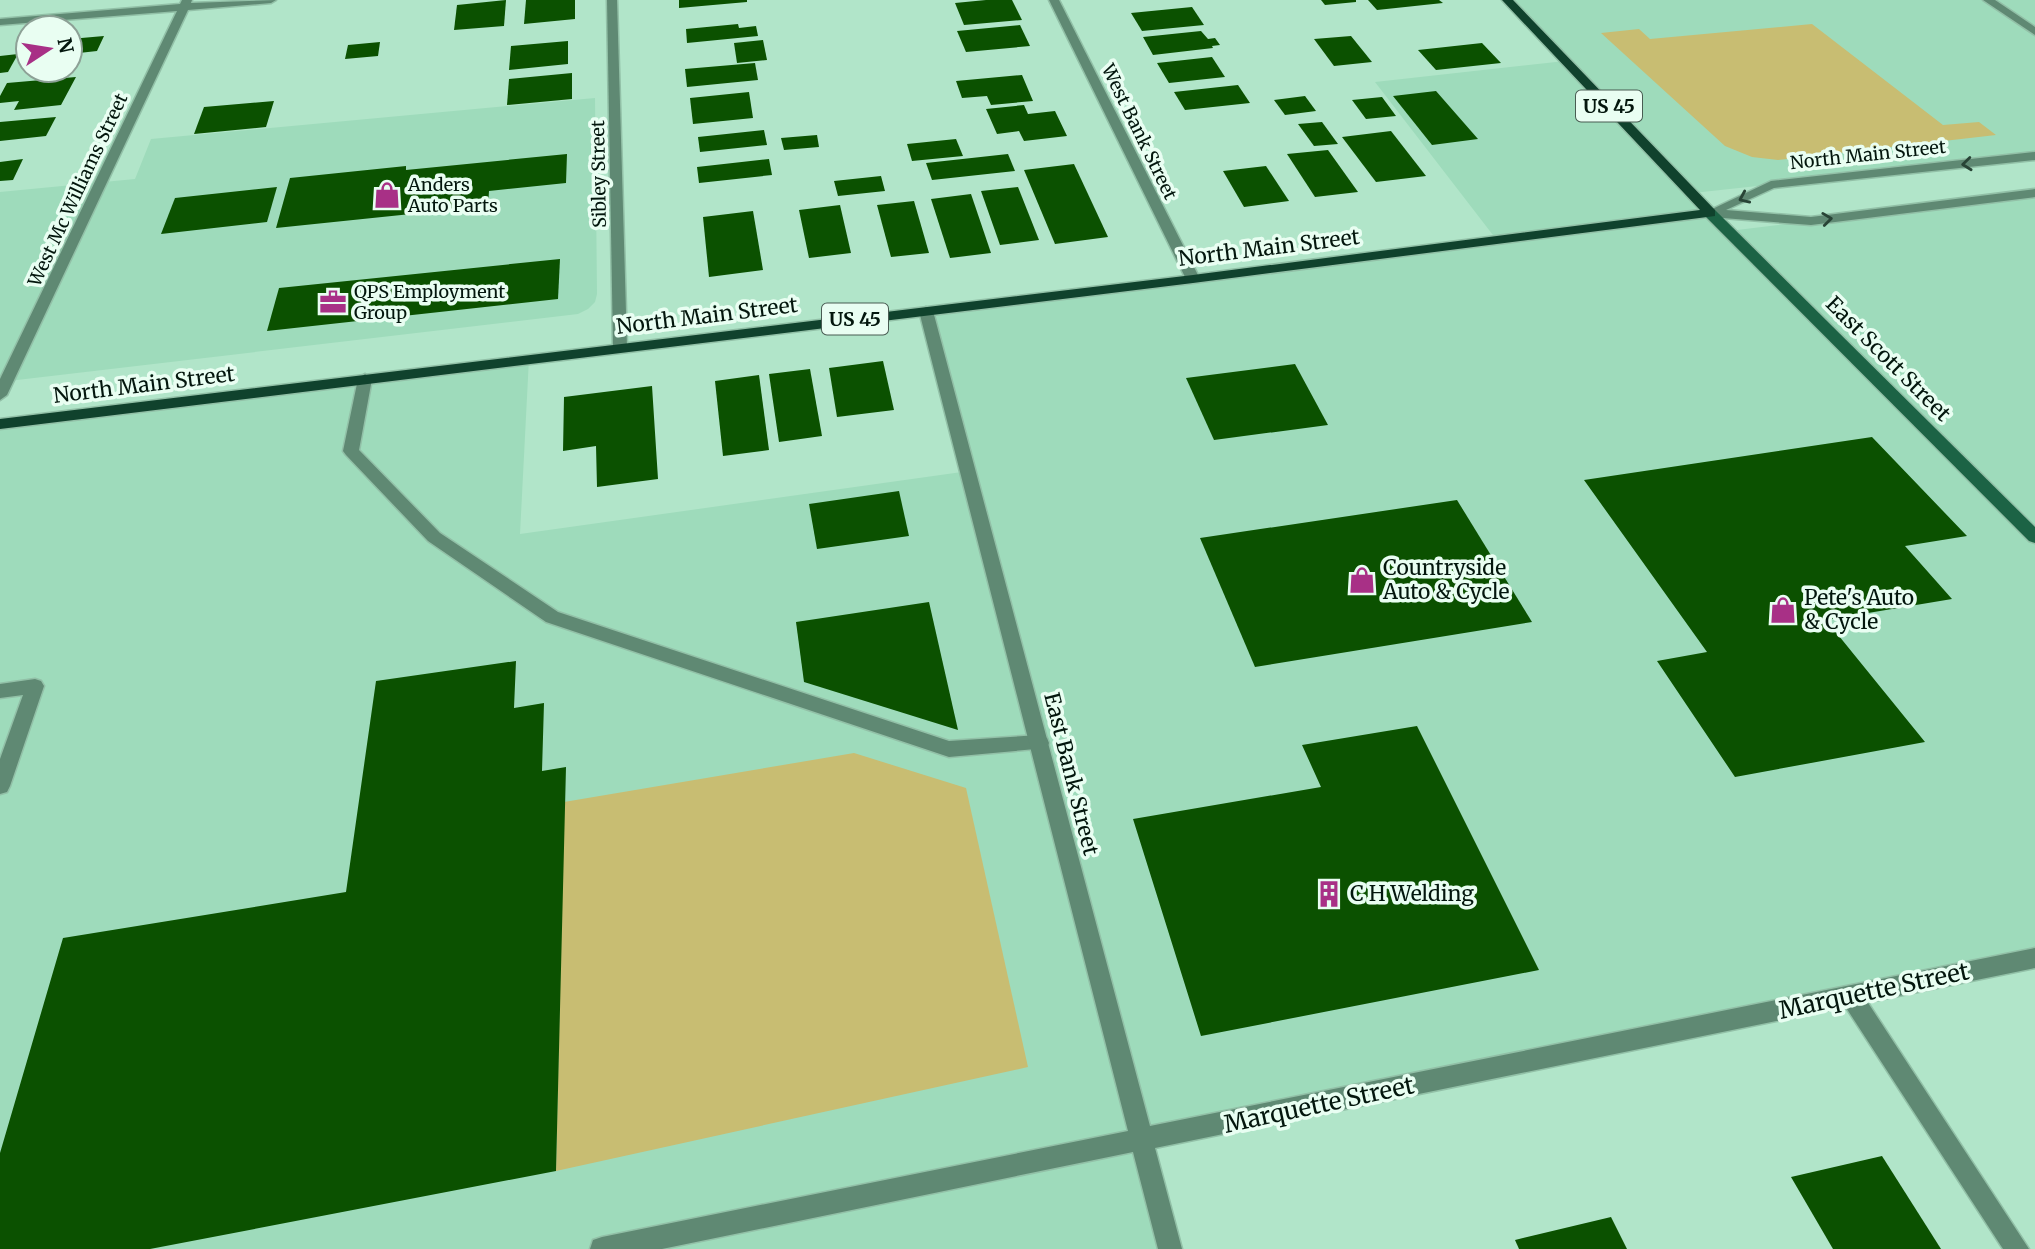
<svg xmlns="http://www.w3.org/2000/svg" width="2035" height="1249" font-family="Merriweather,serif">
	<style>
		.built { fill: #9edbbb }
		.green { fill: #c8bd72 }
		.building { fill: #0b5100 }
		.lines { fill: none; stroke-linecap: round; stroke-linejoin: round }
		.service-casing { stroke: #92c0a7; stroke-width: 3 }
		.minor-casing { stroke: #92c0a7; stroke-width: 3 }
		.secondary-casing { stroke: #92c0a7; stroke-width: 3 }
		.primary-casing { stroke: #92c0a7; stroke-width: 3 }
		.service { fill: #5f8973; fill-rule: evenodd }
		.minor { fill: #5f8973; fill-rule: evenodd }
		.secondary { fill: #1c6345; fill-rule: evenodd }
		.primary { fill: #10422d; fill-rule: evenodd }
		.oneway { stroke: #284436 }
		.labels { text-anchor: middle; stroke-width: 7; stroke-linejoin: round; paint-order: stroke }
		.far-street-label { font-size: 18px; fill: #03160d; stroke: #e9fef2 }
		.far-poi-label { font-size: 18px; fill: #03160d; stroke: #e9fef2; text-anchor: start }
		.shield { fill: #e9fef2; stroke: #485c52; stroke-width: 2 }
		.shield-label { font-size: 19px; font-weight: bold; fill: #03160d }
		.street-label { font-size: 21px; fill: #03160d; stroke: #e9fef2 }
		.poi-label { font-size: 21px; fill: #03160d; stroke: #e9fef2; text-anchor: start }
		.near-street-label { font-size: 24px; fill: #03160d; stroke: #e9fef2 }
	</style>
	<rect width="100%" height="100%" fill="#b1e5c9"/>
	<g class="built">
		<polygon points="1507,0 2035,0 2035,156 1693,193 1729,231 2035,193 2035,958 1143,1141 1170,1249 0,1249 0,424 529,358 520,534 969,471 926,311 1496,239 1375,82 1565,61"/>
		<polygon points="595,98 597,294 595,302 588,309 578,314 0,382 0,192 135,179 151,139"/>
	</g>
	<g class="green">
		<polygon points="1812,24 1943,125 1979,122 1996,135 1778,160 1752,157 1725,146 1601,33 1639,29 1650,39"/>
		<polygon points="854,753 966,788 1028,1067 556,1171 564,802"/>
	</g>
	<g class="building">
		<polygon points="506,0 504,26 454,30 457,5"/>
		<polygon points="526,0 575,0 575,19 524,24"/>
		<polygon points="679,0 747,0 747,2 679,8"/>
		<polygon points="986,0 1012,0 1022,20 964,25 955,3"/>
		<polygon points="1321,0 1356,0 1356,2 1325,5"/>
		<polygon points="1368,0 1439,0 1443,3 1377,10"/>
		<polygon points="1192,7 1204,25 1142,31 1131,13"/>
		<polygon points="738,24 739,28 756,26 758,36 687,43 686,29"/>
		<polygon points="1020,25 1030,46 966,52 957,31"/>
		<polygon points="1201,31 1208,39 1215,38 1220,45 1212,46 1213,48 1153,55 1143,37"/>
		<polygon points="104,36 97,51 70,54 70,39"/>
		<polygon points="1351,36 1372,62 1334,66 1314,39"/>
		<polygon points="763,40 767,60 737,63 734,43"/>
		<polygon points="568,41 568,64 509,70 511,46"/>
		<polygon points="380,42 378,56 345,59 348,45"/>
		<polygon points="1482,43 1501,63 1436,70 1418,50"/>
		<polygon points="18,54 8,72 0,73 0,56"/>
		<polygon points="1212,57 1225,77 1169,83 1157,63"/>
		<polygon points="755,63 758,80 687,87 685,69"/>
		<polygon points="572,73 572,99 507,105 509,79"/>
		<polygon points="1022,75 1033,101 991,105 987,96 962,98 956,81"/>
		<polygon points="76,77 61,105 14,110 19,101 0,103 0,96 7,83"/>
		<polygon points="1238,85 1250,103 1185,110 1174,92"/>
		<polygon points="1436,91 1478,139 1432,145 1393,96"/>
		<polygon points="749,92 753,118 693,124 690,98"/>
		<polygon points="1305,96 1316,111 1285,115 1274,100"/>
		<polygon points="1382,97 1396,116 1366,119 1352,100"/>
		<polygon points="274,101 266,127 194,134 204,107"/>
		<polygon points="1024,105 1028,114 1055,111 1067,136 1024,141 1019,131 997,134 986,109"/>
		<polygon points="56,117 46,136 0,141 0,122"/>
		<polygon points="1322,122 1338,144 1314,146 1298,124"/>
		<polygon points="764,130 767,145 700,152 698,137"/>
		<polygon points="1391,131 1426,176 1376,182 1342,137"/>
		<polygon points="817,135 819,147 784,150 781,138"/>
		<polygon points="956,139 963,156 912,161 907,144"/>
		<polygon points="1328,150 1358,192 1315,197 1287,154"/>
		<polygon points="567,154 566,183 489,191 488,206 276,228 290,178 406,166 406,170"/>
		<polygon points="1008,154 1015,171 932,180 926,163"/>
		<polygon points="23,159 13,180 0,181 0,162"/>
		<polygon points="769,159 772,175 699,183 697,167"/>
		<polygon points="1074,164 1108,237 1055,244 1024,170"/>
		<polygon points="1266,166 1289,201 1244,207 1223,171"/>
		<polygon points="881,176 885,191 838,196 834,181"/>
		<polygon points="277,187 267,222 161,234 175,198"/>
		<polygon points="1018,187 1039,240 1000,245 981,191"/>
		<polygon points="971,194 991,253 950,258 931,199"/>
		<polygon points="914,201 929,253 891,257 877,205"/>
		<polygon points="840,205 851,253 809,258 799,210"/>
		<polygon points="753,211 763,270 709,277 703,217"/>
		<polygon points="560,259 558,299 267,331 279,288"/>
		<polygon points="883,361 894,410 837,417 829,368"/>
		<polygon points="1295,364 1328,425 1214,440 1186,378"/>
		<polygon points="810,369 822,436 779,442 769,374"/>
		<polygon points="759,375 769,450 723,456 715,381"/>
		<polygon points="652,386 658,479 597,487 596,446 563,451 564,397"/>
		<polygon points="1872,437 1967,536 1905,546 1952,599 1826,620 1925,742 1735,777 1657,661 1707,652 1584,480"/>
		<polygon points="899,491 909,536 817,549 809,504"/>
		<polygon points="1457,500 1532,622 1255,667 1200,538"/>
		<polygon points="929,602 958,730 804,682 796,622"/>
		<polygon points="516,661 514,708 544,703 542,771 566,767 556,1171 150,1249 0,1249 0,1153 63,938 346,892 376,681"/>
		<polygon points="1417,726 1539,970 1201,1036 1133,819 1321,787 1302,745"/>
		<polygon points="1882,1156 1941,1249 1833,1249 1791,1177"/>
		<polygon points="1611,1217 1627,1249 1519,1249 1515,1240"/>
	</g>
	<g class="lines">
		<defs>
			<g id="service">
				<polygon points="1983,0 1995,0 2035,27 2035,35"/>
				<polygon points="365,374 372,379 359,450 440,533 558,612 949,741 1040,735 1047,738 1049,743 1047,748 949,757 546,622 428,541 346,455 343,451 358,379"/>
				<polygon points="35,679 41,681 44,686 10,786 7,792 0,794 0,759 23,695 0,698 0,684"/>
				<polygon points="1851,986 1859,989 2029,1249 2003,1249 1843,1003 1840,996 1843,989"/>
			</g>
			<g id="minor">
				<polygon points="182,0 192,0 191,3 276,0 271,3 188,10 7,395 0,400 0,379 177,11 0,25 0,19 180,4"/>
				<polygon points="607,0 617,0 627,347 620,351 613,347"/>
				<polygon points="1049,0 1059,0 1200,279 1198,282 1188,282 1186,279"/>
				<polygon points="2035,152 2035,160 1774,188 1726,210 1811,217 2035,189 2035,197 1811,225 1710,217 1704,213 1771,181"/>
				<polygon points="926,307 933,311 1150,1126 2035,948 2035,968 1155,1148 1182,1249 1158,1249 1133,1152 662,1249 590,1249 593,1240 602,1237 1128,1131 919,311"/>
			</g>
			<polygon id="secondary" points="1710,209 1715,210 2035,527 2035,543 2029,541 1705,216 1705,210"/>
			<polygon id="primary" points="1502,0 1513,0 1715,210 1715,216 1193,283 0,429 0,419 1193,275 1700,210"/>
		</defs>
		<use href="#service" class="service-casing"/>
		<use href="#minor" class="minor-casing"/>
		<use href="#secondary" class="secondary-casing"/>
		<use href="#primary" class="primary-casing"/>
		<use href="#service" class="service"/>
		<use href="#minor" class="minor"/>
		<use href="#secondary" class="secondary"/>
		<use href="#primary" class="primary"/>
	</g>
	<defs><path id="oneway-chevron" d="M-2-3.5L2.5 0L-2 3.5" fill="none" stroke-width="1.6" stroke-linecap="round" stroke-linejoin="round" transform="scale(1.75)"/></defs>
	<g class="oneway">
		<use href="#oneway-chevron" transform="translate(1967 164) rotate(174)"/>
		<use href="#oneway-chevron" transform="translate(1744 198) rotate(156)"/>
		<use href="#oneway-chevron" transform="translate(1827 219) rotate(-7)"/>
	</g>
	<defs>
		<symbol id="shop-bare" viewBox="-9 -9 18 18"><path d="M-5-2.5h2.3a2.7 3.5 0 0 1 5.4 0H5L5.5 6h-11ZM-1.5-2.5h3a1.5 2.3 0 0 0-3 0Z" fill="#a83086" stroke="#e9fef2" stroke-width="2.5" paint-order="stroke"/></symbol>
		<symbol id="office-bare" viewBox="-9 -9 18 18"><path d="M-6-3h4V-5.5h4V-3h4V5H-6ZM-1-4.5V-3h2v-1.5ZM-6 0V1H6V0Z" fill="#a83086" stroke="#e9fef2" stroke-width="2.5" paint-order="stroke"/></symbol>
		<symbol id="building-bare" viewBox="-9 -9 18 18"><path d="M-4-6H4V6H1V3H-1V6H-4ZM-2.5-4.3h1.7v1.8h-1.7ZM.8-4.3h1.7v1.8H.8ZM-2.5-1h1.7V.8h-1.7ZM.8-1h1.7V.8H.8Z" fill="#a83086" stroke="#e9fef2" stroke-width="2.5" paint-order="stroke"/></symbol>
	</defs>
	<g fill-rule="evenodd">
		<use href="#shop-bare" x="368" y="176" width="38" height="38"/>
		<use href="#office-bare" x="314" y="283" width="38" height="38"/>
		<use href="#shop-bare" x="1343" y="561" width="38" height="38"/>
		<use href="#shop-bare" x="1764" y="591" width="38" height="38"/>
		<use href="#building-bare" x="1310" y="875" width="38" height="38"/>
	</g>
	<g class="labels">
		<g class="far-street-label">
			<text transform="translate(1139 132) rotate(64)" y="6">West Bank Street</text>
			<text transform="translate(1868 155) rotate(-6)" y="6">North Main Street</text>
			<text transform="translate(599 174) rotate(-91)" y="6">Sibley Street</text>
			<text transform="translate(78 190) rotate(-65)" y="6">West Mc Williams Street</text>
		</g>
		<g class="far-poi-label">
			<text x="408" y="191">Anders<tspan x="408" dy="21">Auto Parts</tspan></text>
			<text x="354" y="298">QPS Employment<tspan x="354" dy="21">Group</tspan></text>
		</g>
		<g class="shield">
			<rect x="1576" y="90.5" width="66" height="31" rx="5"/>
			<rect x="822" y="303.5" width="66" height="31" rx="5"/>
		</g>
		<g class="shield-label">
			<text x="1609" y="113">US 45</text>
			<text x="855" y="326">US 45</text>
		</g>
		<g class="street-label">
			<text transform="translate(1269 248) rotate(-7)" y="7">North Main Street</text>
			<text transform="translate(707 316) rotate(-7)" y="7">North Main Street</text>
			<text transform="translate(1888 359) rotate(45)" y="7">East Scott Street</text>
			<text transform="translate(144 385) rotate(-7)" y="7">North Main Street</text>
			<text transform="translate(1071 774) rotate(76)" y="7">East Bank Street</text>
		</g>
		<g class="poi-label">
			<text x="1383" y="575">Countryside<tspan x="1383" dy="24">Auto &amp; Cycle</tspan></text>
			<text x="1804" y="605">Pete's Auto<tspan x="1804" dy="24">&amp; Cycle</tspan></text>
			<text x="1350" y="901">C H Welding</text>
		</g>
		<g class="near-street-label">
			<text transform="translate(1874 991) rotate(-12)" y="8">Marquette Street</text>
			<text transform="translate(1319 1105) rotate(-12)" y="8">Marquette Street</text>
		</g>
	</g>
	<g transform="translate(49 49) rotate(78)"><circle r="33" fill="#e9fef2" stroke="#8da196" stroke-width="2"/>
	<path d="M0-5L12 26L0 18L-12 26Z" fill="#a83086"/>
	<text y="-10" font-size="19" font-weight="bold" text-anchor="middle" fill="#03160d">N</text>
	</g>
</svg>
